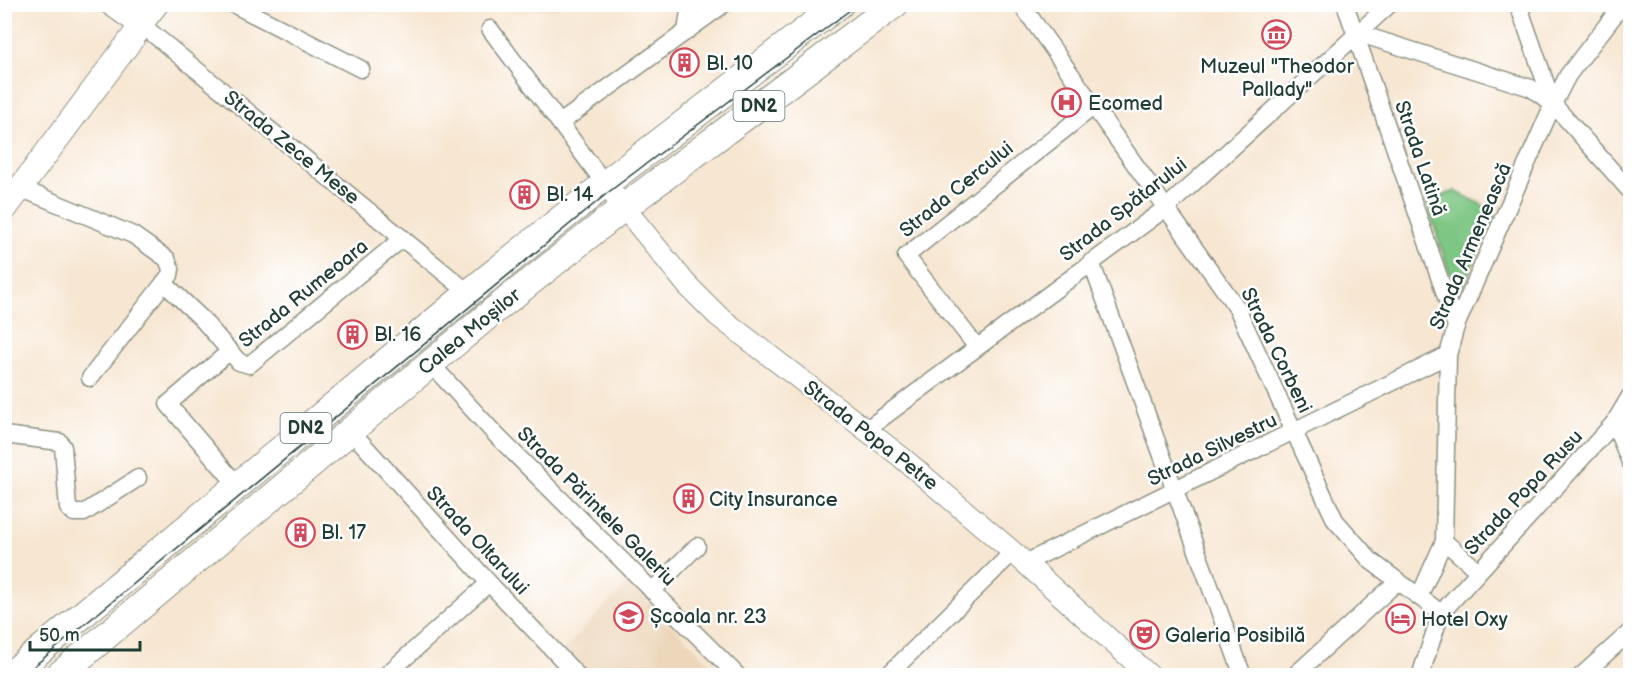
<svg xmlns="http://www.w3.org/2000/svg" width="1635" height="680" font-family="'Balsamiq Sans',sans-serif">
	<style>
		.built { fill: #edd7bb }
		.green { fill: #7dc683; stroke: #4e825c; stroke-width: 1.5 }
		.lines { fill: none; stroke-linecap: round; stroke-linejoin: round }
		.minor-casing { stroke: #8b9282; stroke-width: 19 }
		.tertiary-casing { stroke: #8b9282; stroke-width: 23 }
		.secondary-casing { stroke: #8b9282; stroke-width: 26 }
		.primary-casing { stroke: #8b9282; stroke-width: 29 }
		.minor { stroke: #fff; stroke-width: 16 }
		.tertiary { stroke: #fff; stroke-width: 21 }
		.secondary { stroke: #fff; stroke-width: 24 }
		.primary { stroke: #fff; stroke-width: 27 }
		.tram { stroke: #1f3d34; stroke-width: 1.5 }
		.labels { text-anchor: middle; stroke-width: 5; stroke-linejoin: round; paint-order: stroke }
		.shield { fill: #fff; stroke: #627771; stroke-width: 1.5 }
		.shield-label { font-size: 18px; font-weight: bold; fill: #1f3d34 }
		.poi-label { font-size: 20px; fill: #1f3d34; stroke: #fff; text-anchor: start }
		.street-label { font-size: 20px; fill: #1f3d34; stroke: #fff }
	</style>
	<rect width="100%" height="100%" fill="#fff"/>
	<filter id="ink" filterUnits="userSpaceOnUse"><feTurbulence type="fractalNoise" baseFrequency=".0167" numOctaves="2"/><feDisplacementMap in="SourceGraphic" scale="12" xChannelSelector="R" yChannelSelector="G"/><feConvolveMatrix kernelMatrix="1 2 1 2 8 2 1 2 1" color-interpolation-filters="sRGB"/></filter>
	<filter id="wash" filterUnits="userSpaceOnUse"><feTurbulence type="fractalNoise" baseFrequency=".008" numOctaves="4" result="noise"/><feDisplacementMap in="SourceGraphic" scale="24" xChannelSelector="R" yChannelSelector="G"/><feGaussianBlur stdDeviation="1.35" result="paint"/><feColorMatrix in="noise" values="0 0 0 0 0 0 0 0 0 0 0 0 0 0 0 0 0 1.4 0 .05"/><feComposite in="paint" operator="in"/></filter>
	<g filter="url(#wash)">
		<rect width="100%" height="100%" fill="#f7e6d1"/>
		<g class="built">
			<polygon points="559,5 559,9 397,13 352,10 352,5"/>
			<polygon points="628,582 722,675 589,675 563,651"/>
		</g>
		<polygon class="green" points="1455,191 1493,210 1495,217 1462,288 1454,288 1426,201"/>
	</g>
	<g filter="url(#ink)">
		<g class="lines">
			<defs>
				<g id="minor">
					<polyline points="233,4 361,69"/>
					<polyline points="1021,4 1237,308 1335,520 1371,561 1441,613"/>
					<polyline points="1345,4 1456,326"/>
					<polyline points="1518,4 1553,104"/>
					<polyline points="142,25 469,293"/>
					<polyline points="490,29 605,184"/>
					<polyline points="686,32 690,4"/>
					<polyline points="1357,33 1531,88 1553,104 1630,191"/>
					<polyline points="560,123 724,4"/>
					<polyline points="20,188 133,235 167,259 171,269 170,275 90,378"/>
					<polyline points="1091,262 1243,676"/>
					<polyline points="164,283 202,319 239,362 249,365 403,238"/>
					<polyline points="976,346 906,256 1094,106"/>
					<polyline points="230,351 168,404 237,485"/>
					<polyline points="430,363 496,435 738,676"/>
					<polyline points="1614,423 1630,462"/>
					<polyline points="867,429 1167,207 1390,4"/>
					<polyline points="350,430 489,583 578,676"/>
					<polyline points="4,435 60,442 63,447 68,508 74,513 84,513 138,478"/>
					<polyline points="1444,541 1478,571"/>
					<polyline points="1025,563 1448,355"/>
					<polyline points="652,591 697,546"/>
					<polyline points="1419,597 1444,541 1448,355 1456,326 1553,104 1568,75 1623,4"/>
					<polyline points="385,676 489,583"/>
					<polyline points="887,676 1013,552"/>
					<polyline points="1294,676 1397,582"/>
					<polyline points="1420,676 1441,613 1614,423 1630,396"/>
					<polyline points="1581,676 1630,632"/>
				</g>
				<g id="tertiary">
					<polyline points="142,25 158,4"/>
					<polyline points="605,184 687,285 718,316 900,456 1013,552 1150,676"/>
				</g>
				<polyline id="secondary" points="4,210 142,25 112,4"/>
				<g id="primary">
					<polyline points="9,676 469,293 605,184 840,4"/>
					<polyline points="58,676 491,313 623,208 895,4"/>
				</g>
			</defs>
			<use href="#minor" class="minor-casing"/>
			<use href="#tertiary" class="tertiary-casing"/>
			<use href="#secondary" class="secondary-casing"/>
			<use href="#primary" class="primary-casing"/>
			<use href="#minor" class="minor"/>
			<use href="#tertiary" class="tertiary"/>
			<use href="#secondary" class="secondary"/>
			<use href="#primary" class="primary"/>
			<polyline class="tram" points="22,676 610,191 858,4"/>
		</g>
	</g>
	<defs>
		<symbol id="museum-ring" viewBox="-11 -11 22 22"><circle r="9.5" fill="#fff" stroke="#d1495b" stroke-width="1.5"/><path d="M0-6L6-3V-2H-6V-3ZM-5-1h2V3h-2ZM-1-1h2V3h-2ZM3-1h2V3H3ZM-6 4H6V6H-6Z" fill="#d1495b"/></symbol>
		<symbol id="building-ring" viewBox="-11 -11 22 22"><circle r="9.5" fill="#fff" stroke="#d1495b" stroke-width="1.5"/><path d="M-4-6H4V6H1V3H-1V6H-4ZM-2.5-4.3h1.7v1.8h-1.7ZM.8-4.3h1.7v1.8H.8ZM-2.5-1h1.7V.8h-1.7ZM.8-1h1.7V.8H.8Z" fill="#d1495b"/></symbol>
		<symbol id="hospital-ring" viewBox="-11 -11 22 22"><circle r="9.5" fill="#fff" stroke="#d1495b" stroke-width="1.5"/><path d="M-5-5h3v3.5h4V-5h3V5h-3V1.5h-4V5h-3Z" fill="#d1495b"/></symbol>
		<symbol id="school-ring" viewBox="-11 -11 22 22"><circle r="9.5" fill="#fff" stroke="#d1495b" stroke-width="1.5"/><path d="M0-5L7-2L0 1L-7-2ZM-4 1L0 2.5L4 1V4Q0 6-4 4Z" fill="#d1495b"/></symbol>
		<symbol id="hotel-ring" viewBox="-11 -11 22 22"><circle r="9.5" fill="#fff" stroke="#d1495b" stroke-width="1.5"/><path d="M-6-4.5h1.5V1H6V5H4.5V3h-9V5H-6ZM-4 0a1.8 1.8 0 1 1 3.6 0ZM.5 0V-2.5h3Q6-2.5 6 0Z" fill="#d1495b"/></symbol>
		<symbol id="theatre-ring" viewBox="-11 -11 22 22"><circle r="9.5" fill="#fff" stroke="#d1495b" stroke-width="1.5"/><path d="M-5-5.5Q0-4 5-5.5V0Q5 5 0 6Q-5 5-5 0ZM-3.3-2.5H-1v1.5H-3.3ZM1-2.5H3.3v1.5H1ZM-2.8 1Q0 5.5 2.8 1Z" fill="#d1495b"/></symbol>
	</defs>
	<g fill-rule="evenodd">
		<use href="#museum-ring" x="1260" y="18" width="33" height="33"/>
		<use href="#building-ring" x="668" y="46" width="33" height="33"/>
		<use href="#hospital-ring" x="1050" y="86" width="33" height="33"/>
		<use href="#building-ring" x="508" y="178" width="33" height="33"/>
		<use href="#building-ring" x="336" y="318" width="33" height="33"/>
		<use href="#building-ring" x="672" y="482" width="33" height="33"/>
		<use href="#building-ring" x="284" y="516" width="33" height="33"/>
		<use href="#school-ring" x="612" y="600" width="33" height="33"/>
		<use href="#hotel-ring" x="1384" y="602" width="33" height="33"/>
		<use href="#theatre-ring" x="1128" y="618" width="33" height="33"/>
	</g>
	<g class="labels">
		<g class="shield">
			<rect x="733.5" y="91" width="51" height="30" rx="4.5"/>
			<rect x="280.5" y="413" width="51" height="30" rx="4.5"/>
		</g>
		<g class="shield-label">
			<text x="759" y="112">DN2</text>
			<text x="306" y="434">DN2</text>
		</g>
		<g class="poi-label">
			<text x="706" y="70">Bl. 10</text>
			<text x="1277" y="73" text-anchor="middle">Muzeul "Theodor<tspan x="1277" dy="23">Pallady"</tspan></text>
			<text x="1088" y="110">Ecomed</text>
			<text x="546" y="201">Bl. 14</text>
			<text x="374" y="341">Bl. 16</text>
			<text x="709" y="506">City Insurance</text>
			<text x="321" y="539">Bl. 17</text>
			<text x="650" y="623">Școala nr. 23</text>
			<text x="1421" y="626">Hotel Oxy</text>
			<text x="1165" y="642">Galeria Posibilă</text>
		</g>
		<g class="street-label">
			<text transform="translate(292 147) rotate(39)" y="7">Strada Zece Mese</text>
			<text transform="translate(1421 158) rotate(71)" y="7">Strada Latină</text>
			<text transform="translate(956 189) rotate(-39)" y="7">Strada Cercului</text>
			<text transform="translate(1123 209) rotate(-38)" y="7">Strada Spătarului</text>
			<text transform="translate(1470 246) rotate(-67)" y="7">Strada Armenească</text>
			<text transform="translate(303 293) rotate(-39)" y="7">Strada Rumeoara</text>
			<text transform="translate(469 331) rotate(-39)" y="7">Calea Moșilor</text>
			<text transform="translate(1277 350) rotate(64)" y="7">Strada Corbeni</text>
			<text transform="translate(871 435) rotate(38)" y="7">Strada Popa Petre</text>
			<text transform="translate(1212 449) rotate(-26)" y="7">Strada Silvestru</text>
			<text transform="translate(1523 492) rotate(-47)" y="7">Strada Popa Rusu</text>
			<text transform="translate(597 506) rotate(45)" y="7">Strada Părintele Galeriu</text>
			<text transform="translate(478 540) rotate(47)" y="7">Strada Oltarului</text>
		</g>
	</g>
	<rect width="1635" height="680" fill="none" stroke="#fff" stroke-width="24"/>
	<path d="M30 641v9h110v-9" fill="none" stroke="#1f3d34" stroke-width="3"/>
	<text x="39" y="641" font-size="18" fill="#1f3d34" stroke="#ffffff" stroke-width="4.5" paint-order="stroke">50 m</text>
</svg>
